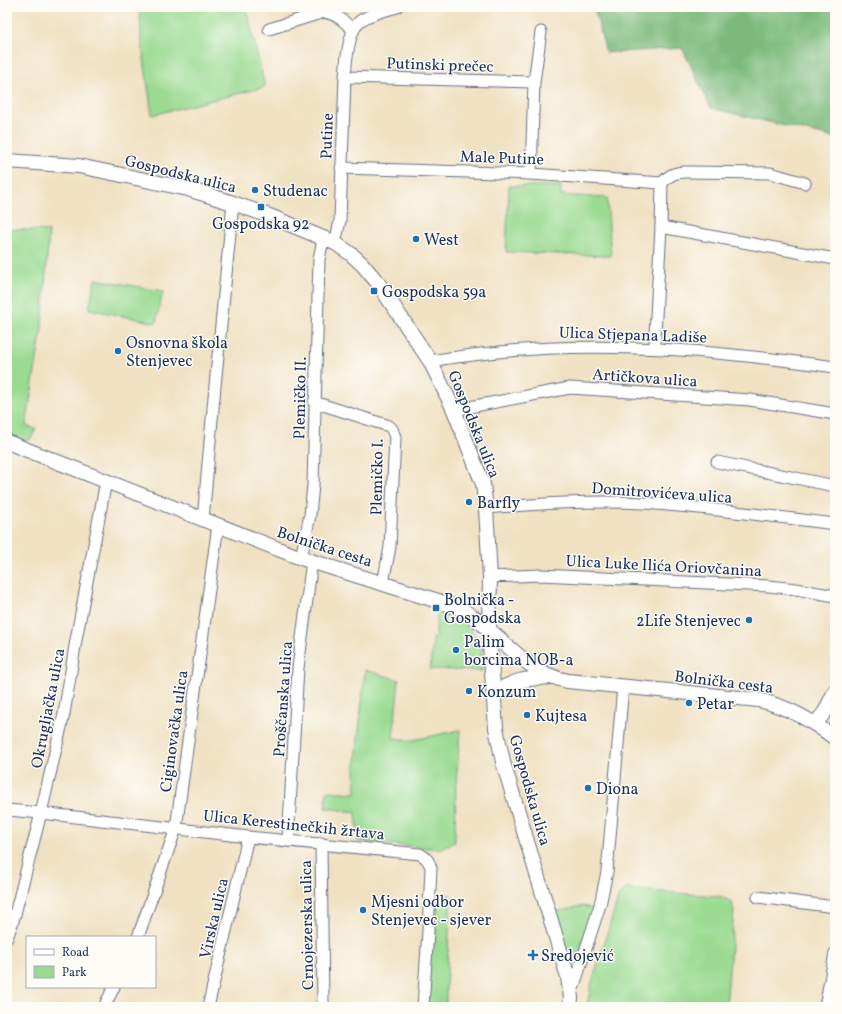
<svg xmlns="http://www.w3.org/2000/svg" width="842" height="1014" font-family="Vollkorn,serif">
	<style>
		.green { fill: #9ada91; stroke: #5a8478 }
		.forest { fill: #7bba7b; stroke: #4b746c }
		.lines { fill: none; stroke-linecap: round; stroke-linejoin: round }
		.minor-casing { stroke: #666d81; stroke-width: 13 }
		.tertiary-casing { stroke: #666d81; stroke-width: 16 }
		.minor { stroke: #fff; stroke-width: 11 }
		.tertiary { stroke: #fff; stroke-width: 14 }
		.poi-dot { fill: #1f6fb2; stroke: #fdfcf7; stroke-width: 1.5 }
		.labels { text-anchor: middle; stroke-width: 3; stroke-linejoin: round; paint-order: stroke }
		.street-label { font-size: 16px; fill: #1b2f5e; stroke: #fdfcf7 }
		.poi-label { font-size: 16px; fill: #1b2f5e; stroke: #fdfcf7; text-anchor: start }
	</style>
	<rect width="100%" height="100%" fill="#fdfcf7"/>
	<filter id="ink" filterUnits="userSpaceOnUse"><feTurbulence type="fractalNoise" baseFrequency=".025" numOctaves="2"/><feDisplacementMap in="SourceGraphic" scale="8" xChannelSelector="R" yChannelSelector="G"/><feConvolveMatrix kernelMatrix="1 2 1 2 8 2 1 2 1" color-interpolation-filters="sRGB"/></filter>
	<filter id="wash" filterUnits="userSpaceOnUse"><feTurbulence type="fractalNoise" baseFrequency=".012" numOctaves="4" result="noise"/><feDisplacementMap in="SourceGraphic" scale="16" xChannelSelector="R" yChannelSelector="G"/><feGaussianBlur stdDeviation="0.9" result="paint"/><feColorMatrix in="noise" values="0 0 0 0 0 0 0 0 0 0 0 0 0 0 0 0 0 1.4 0 .05"/><feComposite in="paint" operator="in"/></filter>
	<g filter="url(#wash)">
		<rect width="100%" height="100%" fill="#f0e1c2"/>
		<g class="green">
			<polygon points="148,7 246,7 265,87 152,115 141,38 140,10"/>
			<polygon points="509,186 561,186 561,195 607,198 611,256 506,252"/>
			<polygon points="7,229 49,231 42,328 26,426 36,429 30,440 21,439 7,434"/>
			<polygon points="95,279 163,291 156,323 89,309"/>
			<path d="M 438,609 C 466,620 480,633 484,664 L 482,664 L 482,671 L 430,669 L 433,639 L 435,639 Z"/>
			<polygon points="365,670 399,680 393,738 413,740 460,730 456,785 455,842 438,849 358,841 356,812 325,808 327,791 356,793 355,769"/>
			<polygon points="626,889 716,896 723,897 732,903 734,911 726,1007 587,1007 591,985 619,895"/>
			<polygon points="433,894 451,895 446,988 446,1007 425,1007"/>
			<path d="M 583,906 L 594,909 L 578,956 C 576,960 573,960 569,959 L 554,912 Z"/>
		</g>
		<polygon class="forest" points="594,7 835,7 835,138 711,108 682,48 606,53"/>
	</g>
	<g filter="url(#ink)">
		<g class="lines">
			<defs>
				<g id="minor">
					<path d="M 269,29 L 324,12 C 337,14 344,21 353,30"/>
					<polyline points="345,77 534,82"/>
					<polyline points="341,168 531,174 662,183 661,227 655,334 655,348"/>
					<polyline points="531,174 534,82 541,32"/>
					<path d="M 662,183 C 669,175 675,172 686,172 L 770,173 L 805,183"/>
					<polyline points="661,227 835,259"/>
					<path d="M 335,243 L 340,221 L 345,77 C 346,62 348,31 360,21 C 369,14 387,10 397,7"/>
					<path d="M 430,361 C 447,358 464,356 481,354 C 599,339 718,351 835,367"/>
					<polyline points="314,402 389,426 392,429 395,437 390,547 383,583"/>
					<polyline points="454,410 570,388 750,400 835,414"/>
					<polyline points="717,462 835,486"/>
					<path d="M 486,508 C 538,504 592,500 644,503 C 708,508 772,516 835,524"/>
					<polyline points="203,520 215,386 233,203"/>
					<polyline points="301,558 310,515 313,485 319,259 323,239"/>
					<polyline points="490,577 541,575 769,586 796,589 835,596"/>
					<path d="M 7,810 L 41,813 L 248,837 L 420,854 C 427,858 429,861 431,868 L 428,931 L 423,1007"/>
					<polyline points="288,841 298,668 312,561"/>
					<polyline points="321,843 323,1007"/>
					<polyline points="758,897 835,907"/>
					<polyline points="138,937 176,828 218,525"/>
					<polyline points="7,938 14,918 41,813 64,714 76,640 106,481"/>
					<polyline points="571,995 600,905 607,872 623,686"/>
					<polyline points="104,1007 114,987"/>
					<polyline points="208,1007 248,837"/>
					<polyline points="825,1007 835,953"/>
				</g>
				<g id="tertiary">
					<polyline points="7,161 79,166 188,189 233,203 272,217 335,243 351,254 362,264 378,283 430,361 454,410 483,484 486,508 490,577 489,631 496,728 503,762 568,977 571,998 570,1007"/>
					<path d="M 7,442 L 301,558 L 454,606 C 495,624 521,673 568,681 L 759,700 C 790,708 809,719 835,738"/>
					<path d="M 494,693 C 516,679 526,679 551,677"/>
					<polyline points="815,724 825,712 835,691"/>
				</g>
			</defs>
			<use href="#minor" class="minor-casing"/>
			<use href="#tertiary" class="tertiary-casing"/>
			<use href="#minor" class="minor"/>
			<use href="#tertiary" class="tertiary"/>
		</g>
	</g>
	<g class="poi-dot">
		<circle cx="255" cy="190" r="4"/>
		<rect x="257" y="203" width="8" height="8" rx="2"/>
		<circle cx="416" cy="239" r="4"/>
		<rect x="370" y="287" width="8" height="8" rx="2"/>
		<circle cx="118" cy="351" r="4"/>
		<circle cx="469" cy="502" r="4"/>
		<rect x="432" y="604" width="8" height="8" rx="2"/>
		<circle cx="749" cy="620" r="4"/>
		<circle cx="456" cy="650" r="4"/>
		<circle cx="469" cy="691" r="4"/>
		<circle cx="689" cy="703" r="4"/>
		<circle cx="527" cy="715" r="4"/>
		<circle cx="588" cy="788" r="4"/>
		<circle cx="363" cy="910" r="4"/>
		<path d="M531 949h4v4h4v4h-4v4h-4v-4h-4v-4h4z"/>
	</g>
	<g class="labels">
		<g class="street-label">
			<text transform="translate(440 64) rotate(2)" y="6">Putinski prečec</text>
			<text transform="translate(326 136) rotate(-88)" y="6">Putine</text>
			<text transform="translate(502 157) rotate(2)" y="6">Male Putine</text>
			<text transform="translate(181 173) rotate(14)" y="6">Gospodska ulica</text>
			<text transform="translate(633 334) rotate(2)" y="6">Ulica Stjepana Ladiše</text>
			<text transform="translate(645 377) rotate(4)" y="6">Artičkova ulica</text>
			<text transform="translate(299 398) rotate(-89)" y="6">Plemičko II.</text>
			<text transform="translate(475 424) rotate(68)" y="6">Gospodska ulica</text>
			<text transform="translate(376 477) rotate(-89)" y="6">Plemičko I.</text>
			<text transform="translate(662 492) rotate(4)" y="6">Domitrovićeva ulica</text>
			<text transform="translate(325 546) rotate(18)" y="6">Bolnička cesta</text>
			<text transform="translate(664 565) rotate(3)" y="6">Ulica Luke Ilića Oriovčanina</text>
			<text transform="translate(724 681) rotate(7)" y="6">Bolnička cesta</text>
			<text transform="translate(282 699) rotate(-86)" y="6">Proščanska ulica</text>
			<text transform="translate(47 708) rotate(-79)" y="6">Okrugljačka ulica</text>
			<text transform="translate(173 731) rotate(-82)" y="6">Ciginovačka ulica</text>
			<text transform="translate(531 790) rotate(74)" y="6">Gospodska ulica</text>
			<text transform="translate(294 824) rotate(6)" y="6">Ulica Kerestinečkih žrtava</text>
			<text transform="translate(213 918) rotate(-77)" y="6">Virska ulica</text>
			<text transform="translate(306 925) rotate(-91)" y="6">Crnojezerska ulica</text>
		</g>
		<g class="poi-label">
			<text x="263" y="196">Studenac</text>
			<text x="261" y="229" text-anchor="middle">Gospodska 92</text>
			<text x="424" y="245">West</text>
			<text x="382" y="297">Gospodska 59a</text>
			<text x="126" y="348">Osnovna škola<tspan x="126" dy="18">Stenjevec</tspan></text>
			<text x="477" y="508">Barfly</text>
			<text x="444" y="605">Bolnička -<tspan x="444" dy="18">Gospodska</tspan></text>
			<text x="741" y="626" text-anchor="end">2Life Stenjevec</text>
			<text x="464" y="647">Palim<tspan x="464" dy="18">borcima NOB-a</tspan></text>
			<text x="477" y="697">Konzum</text>
			<text x="697" y="709">Petar</text>
			<text x="535" y="721">Kujtesa</text>
			<text x="596" y="794">Diona</text>
			<text x="371" y="907">Mjesni odbor<tspan x="371" dy="18">Stenjevec - sjever</tspan></text>
			<text x="541" y="961">Sredojević</text>
		</g>
	</g>
	<rect width="842" height="1014" fill="none" stroke="#fdfcf7" stroke-width="24"/>
	<rect x="26" y="936" width="130" height="52" fill="#fdfcf7" stroke="#a3aaba"/>
	<rect x="34" y="949" width="20" height="6" fill="#ffffff" stroke="#a3aaba"/>
	<text x="62" y="956" font-size="12" fill="#1b2f5e">Road</text>
	<rect x="34" y="966" width="20" height="12" fill="#9ada91" stroke="#a3aaba"/>
	<text x="62" y="976" font-size="12" fill="#1b2f5e">Park</text>
</svg>
